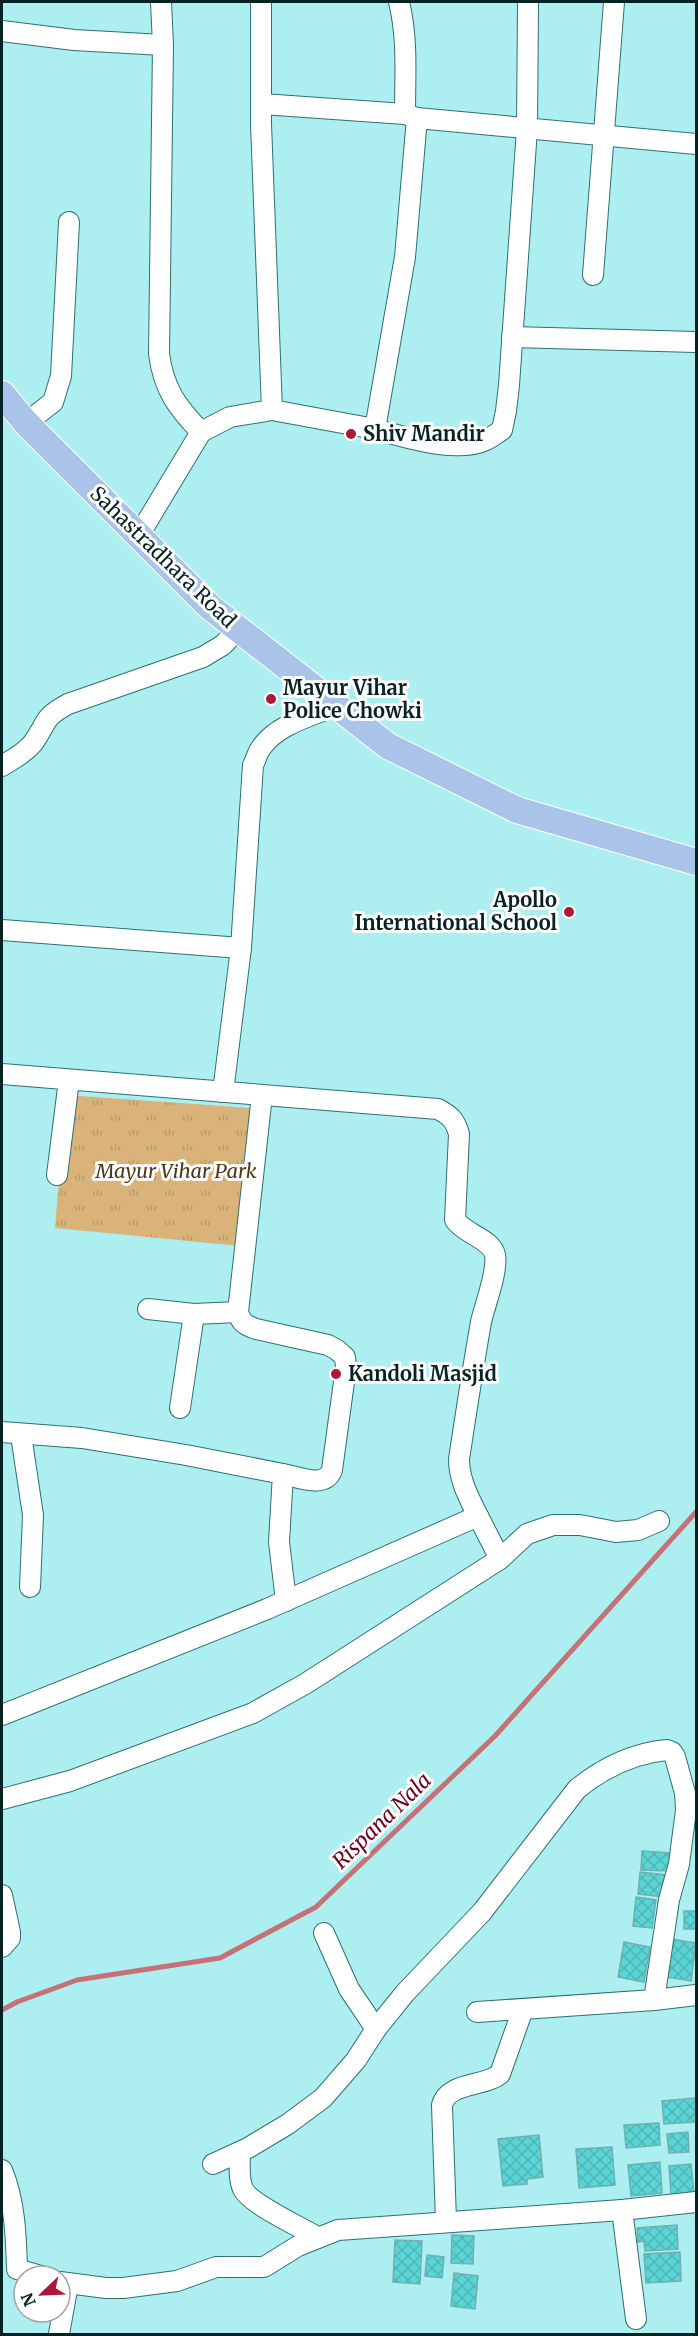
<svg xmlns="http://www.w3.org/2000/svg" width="698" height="2336" font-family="Merriweather,serif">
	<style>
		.park { fill: url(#park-tufts) }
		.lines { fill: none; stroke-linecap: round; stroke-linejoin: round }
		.stream { stroke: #c67175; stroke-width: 5 }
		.building { fill: url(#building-cross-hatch); stroke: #6fb0b1; stroke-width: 1.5 }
		.minor-casing { stroke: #2e7071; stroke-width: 22 }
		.major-casing { stroke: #fff; stroke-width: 28 }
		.minor { stroke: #fff; stroke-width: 20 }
		.major { stroke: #a9c3e9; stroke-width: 26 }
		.poi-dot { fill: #ad1838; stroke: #fff; stroke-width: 2 }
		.labels { text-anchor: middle; stroke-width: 6; stroke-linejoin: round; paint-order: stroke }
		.poi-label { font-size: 20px; font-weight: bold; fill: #072223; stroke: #fff; text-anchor: start }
		.street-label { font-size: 20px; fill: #072223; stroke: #fff }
		.park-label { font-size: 20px; font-style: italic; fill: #4c3817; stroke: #fff }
		.water-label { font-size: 21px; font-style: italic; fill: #6d001c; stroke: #fff }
	</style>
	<defs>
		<pattern id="park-tufts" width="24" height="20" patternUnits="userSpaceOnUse" patternTransform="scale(1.5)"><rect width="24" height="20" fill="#d9b37a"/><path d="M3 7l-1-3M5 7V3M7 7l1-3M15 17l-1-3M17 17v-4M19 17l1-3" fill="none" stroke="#b99a69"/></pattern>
		<pattern id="building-cross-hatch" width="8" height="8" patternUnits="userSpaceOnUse" patternTransform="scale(1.5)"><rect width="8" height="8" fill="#5bd4d6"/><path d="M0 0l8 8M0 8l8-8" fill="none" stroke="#4eb6b7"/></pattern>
	</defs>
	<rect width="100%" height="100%" fill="#adeff0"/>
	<polygon class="park" points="66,1095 250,1108 240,1246 55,1228"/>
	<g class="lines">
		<polyline class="stream" points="2,2010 17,2002 77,1980 220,1958 316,1907 495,1736 696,1512"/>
	</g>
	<g class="building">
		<polygon points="642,1851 670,1853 669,1871 641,1870"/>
		<polygon points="640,1872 667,1875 664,1897 638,1894"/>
		<polygon points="636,1897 656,1900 652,1928 633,1926"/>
		<rect x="684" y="1911" width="12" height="18"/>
		<polygon points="672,1939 696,1943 691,1981 666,1977"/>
		<polygon points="624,1942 650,1947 644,1982 618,1977"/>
		<polygon points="695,2098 696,2122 664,2124 662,2101"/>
		<polygon points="659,2123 660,2145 626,2148 624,2125"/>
		<polygon points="688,2132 689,2152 669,2153 667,2134"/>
		<polygon points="539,2135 543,2177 527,2179 527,2184 503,2186 498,2139"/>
		<polygon points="612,2147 615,2185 579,2188 576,2149"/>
		<polygon points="660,2162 662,2193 631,2196 628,2165"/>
		<polygon points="691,2164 694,2193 671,2195 669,2166"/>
		<polygon points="677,2225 678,2249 645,2251 644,2241 638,2242 637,2228"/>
		<polygon points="452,2235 474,2236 473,2264 451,2263"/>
		<polygon points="395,2240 422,2241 420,2284 393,2282"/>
		<polygon points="680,2252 681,2281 646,2283 644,2254"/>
		<polygon points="427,2255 444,2257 442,2278 425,2276"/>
		<polygon points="454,2273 478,2276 475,2309 451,2306"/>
	</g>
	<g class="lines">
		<defs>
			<g id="minor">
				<path d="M 161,2 L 163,45 L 159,354 C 164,390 177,407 201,432 L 230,417 L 272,410 L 261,124 L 261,2"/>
				<polyline points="2,31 74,40 163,45"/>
				<polyline points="262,104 405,114"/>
				<polyline points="417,118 696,144"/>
				<polyline points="593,275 614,2"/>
				<polyline points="512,337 696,342"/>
				<path d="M 272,410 L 375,429 L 405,257 L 417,118 L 405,114 C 405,76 408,38 399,2"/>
				<polyline points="26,423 53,402 61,376 69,222"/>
				<path d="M 375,429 C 405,437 457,454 486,440 C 491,438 497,433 502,430 L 506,411 L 509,385 L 527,129 L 528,2"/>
				<polyline points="139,535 201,432"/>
				<path d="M 2,766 C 13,759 24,754 33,743 C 48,722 42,718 68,704 L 203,657 L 223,645 L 238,629"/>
				<polyline points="2,930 241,948"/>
				<path d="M 2,1074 L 438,1109 C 451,1116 455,1120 459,1134 L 455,1220 C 466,1235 492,1239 495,1255 C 498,1272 485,1304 481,1322 C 473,1367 466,1413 459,1459 C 459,1480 469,1498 478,1516"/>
				<path d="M 223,1092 L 241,948 L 253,765 C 256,760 257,753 261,748 C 276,725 311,716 335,706"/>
				<path d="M 262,1095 L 238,1312 C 241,1323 245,1325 256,1329 L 328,1345 L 337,1350 L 345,1357 L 346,1367 L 332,1470 C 325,1489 299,1477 283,1474"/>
				<polyline points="57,1175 69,1080"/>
				<polyline points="148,1309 194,1314 238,1312"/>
				<polyline points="180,1408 194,1314"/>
				<polyline points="2,1432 82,1438 186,1455 283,1474 279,1542 286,1601"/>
				<polyline points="21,1435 33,1515 30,1587"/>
				<polyline points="500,1559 527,1534 553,1525 580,1525 616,1532 638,1530 659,1521"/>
				<polyline points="2,1715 267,1609 478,1516 500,1559 305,1684 253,1713 70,1781 2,1799"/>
				<polyline points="2,1895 10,1932 10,1938 2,1947"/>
				<polyline points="324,1933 349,1989 376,2029"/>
				<polyline points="477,2012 654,2000 696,1995"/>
				<path d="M 240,2152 C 240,2163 238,2178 243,2189 C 250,2204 301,2227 317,2237"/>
				<path d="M 213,2164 L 248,2148 L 288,2124 L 323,2098 L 356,2060 L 376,2029 L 405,1993 L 482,1912 L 577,1789 C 603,1768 633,1753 667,1750 L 672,1752 L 675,1757 L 685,1793 L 686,1810 L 679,1864 L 669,1900 L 654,2000"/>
				<path d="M 2,2170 C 15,2201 16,2236 17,2269 L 41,2276"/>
				<polyline points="622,2210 636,2319"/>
				<path d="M 446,2221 L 442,2105 C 448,2082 484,2087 500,2074 L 523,2009"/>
				<polyline points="60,2282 106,2288 123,2288 177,2281 216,2267 264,2267 298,2246 338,2230 622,2210 696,2202"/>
				<polyline points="59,2334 68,2284"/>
			</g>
			<polyline id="major" points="2,394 26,423 210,607 388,746 517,810 696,862"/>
		</defs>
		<use href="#minor" class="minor-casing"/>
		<use href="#major" class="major-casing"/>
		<use href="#minor" class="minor"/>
		<use href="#major" class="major"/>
	</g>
	<g class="poi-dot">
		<circle cx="351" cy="434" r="6"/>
		<circle cx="271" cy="699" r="6"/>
		<circle cx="569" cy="912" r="6"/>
		<circle cx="336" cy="1374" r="6"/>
	</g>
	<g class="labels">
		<g class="poi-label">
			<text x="363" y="441">Shiv Mandir</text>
			<text x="283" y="695">Mayur Vihar<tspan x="283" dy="23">Police Chowki</tspan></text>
			<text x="557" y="907" text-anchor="end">Apollo<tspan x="557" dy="23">International School</tspan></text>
			<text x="348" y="1381">Kandoli Masjid</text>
		</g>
		<g class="street-label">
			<text transform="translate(163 557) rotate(44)" y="7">Sahastradhara Road</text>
		</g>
		<g class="park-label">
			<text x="176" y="1178">Mayur Vihar Park</text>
		</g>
		<g class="water-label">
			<text transform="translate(382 1821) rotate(-44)" y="7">Rispana Nala</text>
		</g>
	</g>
	<rect width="698" height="2336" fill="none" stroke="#072223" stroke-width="6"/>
	<g transform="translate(42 2294) rotate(247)"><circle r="28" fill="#ffffff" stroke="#9ca7a7" stroke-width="1.5"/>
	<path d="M0-4.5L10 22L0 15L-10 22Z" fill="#ad1838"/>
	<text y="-9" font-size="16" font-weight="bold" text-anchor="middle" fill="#072223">N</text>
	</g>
</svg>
